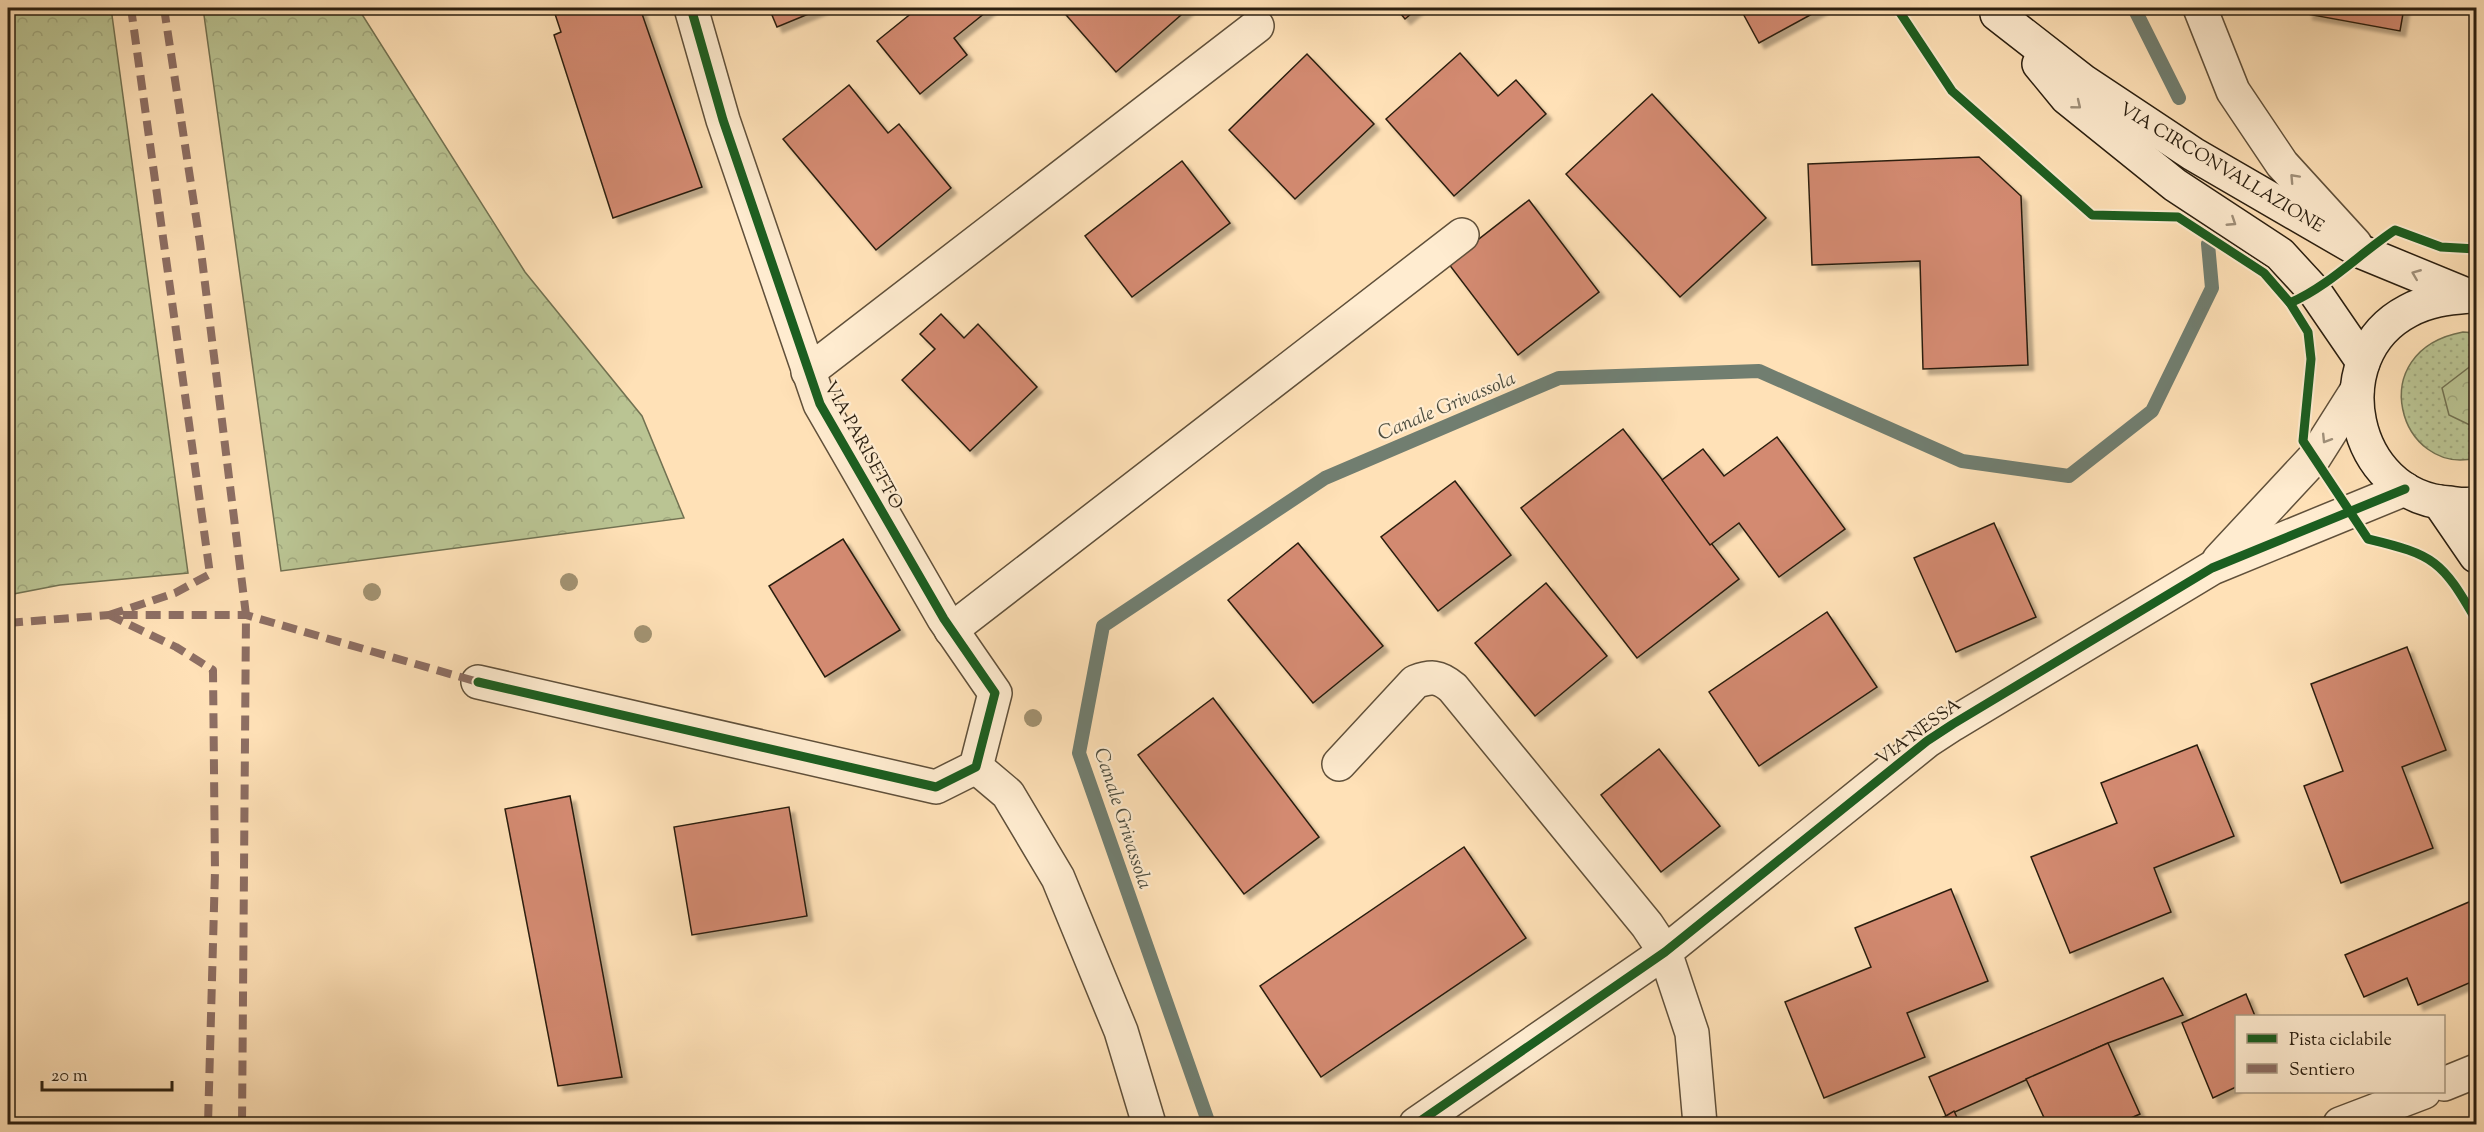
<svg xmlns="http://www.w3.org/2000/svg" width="2484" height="1132" font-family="'Sorts Mill Goudy',serif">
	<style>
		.grass { fill: url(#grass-dots); stroke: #727252; stroke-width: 1.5 }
		.forest { fill: url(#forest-crowns); stroke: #727252; stroke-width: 1.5 }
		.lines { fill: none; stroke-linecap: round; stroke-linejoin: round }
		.stream { stroke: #717e70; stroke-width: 14 }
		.building { fill: #d38a71; stroke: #2b1f10; stroke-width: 1.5; filter: url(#shadow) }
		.street-casing { stroke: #60503a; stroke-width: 36 }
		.secondary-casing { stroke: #2b1f10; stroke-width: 36 }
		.street { stroke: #ffecd0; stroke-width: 33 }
		.secondary { stroke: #ffecd0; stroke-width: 33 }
		.quiet { stroke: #8d6e63; stroke-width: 8; stroke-dasharray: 15 8; stroke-linecap: butt }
		.cycleway-casing { stroke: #ffecd0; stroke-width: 13 }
		.cycleway { stroke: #1b5e20; stroke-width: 9 }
		.tree { fill: #a29271 }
		.oneway { stroke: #a0907a }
		.labels { text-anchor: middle; stroke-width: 4.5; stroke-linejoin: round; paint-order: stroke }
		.street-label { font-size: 18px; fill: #2b1f10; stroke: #ffecd0 }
		.water-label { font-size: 20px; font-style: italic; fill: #4e4e40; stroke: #ffecd0 }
	</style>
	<defs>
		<pattern id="grass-dots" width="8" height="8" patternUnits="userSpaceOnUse" patternTransform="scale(1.5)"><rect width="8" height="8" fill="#bac493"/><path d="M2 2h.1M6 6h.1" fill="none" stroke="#a0a87e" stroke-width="1.8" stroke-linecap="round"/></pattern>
		<pattern id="forest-crowns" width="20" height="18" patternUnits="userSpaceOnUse" patternTransform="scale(1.5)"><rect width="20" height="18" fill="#bac493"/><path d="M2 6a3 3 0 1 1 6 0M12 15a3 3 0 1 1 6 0" fill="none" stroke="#a0a87e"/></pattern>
		<filter id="shadow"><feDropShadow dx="5.5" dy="5.5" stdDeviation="1.5" flood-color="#0004"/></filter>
	</defs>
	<rect width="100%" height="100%" fill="#ffe1b7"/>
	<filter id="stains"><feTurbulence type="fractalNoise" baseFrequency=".00333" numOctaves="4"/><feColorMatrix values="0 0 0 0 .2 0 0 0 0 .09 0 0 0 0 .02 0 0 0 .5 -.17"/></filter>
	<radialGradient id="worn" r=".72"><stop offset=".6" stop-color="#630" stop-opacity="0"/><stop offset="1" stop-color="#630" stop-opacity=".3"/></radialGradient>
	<path class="grass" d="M 2463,332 L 2476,333 L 2476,458 C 2400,477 2361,351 2463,332 Z"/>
	<g class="forest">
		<polygon points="8,8 111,8 188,573 60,585 8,595"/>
		<polygon points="203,8 358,8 525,272 642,416 684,518 281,571"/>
		<polygon points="2476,362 2476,428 2449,415 2442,388"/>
	</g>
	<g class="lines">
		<g class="stream">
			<polyline points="2134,8 2179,98"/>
			<polyline points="1209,1124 1079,753 1103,626 1325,478 1559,378 1759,371 1962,461 2069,476 2152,411 2212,288 2208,244"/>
		</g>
	</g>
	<g class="building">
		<polygon points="575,8 640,8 702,187 613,218 554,35 561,32 555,14"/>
		<polygon points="769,8 823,8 777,27"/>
		<polygon points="918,8 991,8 954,38 967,55 920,94 877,41"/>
		<polygon points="1060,8 1189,8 1116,72"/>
		<polygon points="1396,8 1418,8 1405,19"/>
		<polygon points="1740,8 1823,8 1759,43"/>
		<polygon points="2308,8 2404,8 2400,31 2307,14"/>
		<polygon points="1460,53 1498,96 1516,80 1546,114 1454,196 1386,119"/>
		<polygon points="1307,54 1374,124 1295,199 1229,130"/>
		<polygon points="849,85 888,133 899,124 951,188 876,250 783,139"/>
		<polygon points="1652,94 1766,218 1680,297 1566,174"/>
		<polygon points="1979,157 2021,196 2028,365 1923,369 1920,261 1812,265 1808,164"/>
		<polygon points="1182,161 1230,223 1132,297 1085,236"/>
		<polygon points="1529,200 1599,292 1518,355 1448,263"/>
		<polygon points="941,314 964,338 978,324 1037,387 970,451 902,380 935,349 920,334"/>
		<polygon points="1623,429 1739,579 1637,658 1521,508"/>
		<polygon points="1777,437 1845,529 1779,577 1739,523 1710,545 1662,480 1703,449 1724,476"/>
		<polygon points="1455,481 1511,555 1438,611 1381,537"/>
		<polygon points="1994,523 2036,617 1956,652 1914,558"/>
		<polygon points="843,539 900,630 825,677 769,586"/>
		<polygon points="1298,543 1383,646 1313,703 1228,600"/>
		<polygon points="1546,583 1607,656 1535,716 1475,643"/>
		<polygon points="1827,612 1877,687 1759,766 1709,692"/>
		<polygon points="2407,647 2446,750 2402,767 2433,848 2341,883 2304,786 2343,771 2311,684"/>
		<polygon points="1213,698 1319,837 1244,894 1138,755"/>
		<polygon points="2197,745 2234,836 2154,868 2171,912 2070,953 2031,857 2117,823 2101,783"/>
		<polygon points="1659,749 1720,826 1661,872 1601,795"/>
		<polygon points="570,796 622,1077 558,1086 505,809"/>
		<polygon points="789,807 807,916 692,935 674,827"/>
		<polygon points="1464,847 1526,938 1321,1077 1260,986"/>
		<polygon points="1951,889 1988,981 1907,1013 1925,1057 1824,1098 1785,1002 1871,967 1855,928"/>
		<polygon points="2476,899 2476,980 2418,1005 2407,978 2364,997 2345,955"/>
		<polygon points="2163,978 2183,1015 2108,1043 1946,1116 1929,1077"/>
		<polygon points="2246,994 2255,1016 2236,1016 2236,1087 2213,1098 2182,1023"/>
		<polygon points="2108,1043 2140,1114 2117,1124 2047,1124 2026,1079"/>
		<polygon points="1954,1111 1960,1124 1926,1124 1946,1116"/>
	</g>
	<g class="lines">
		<defs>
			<g id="street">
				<polyline points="2200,8 2233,91 2282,164 2355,244"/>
				<polyline points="808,372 1257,26"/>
				<polyline points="2219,560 2314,458 2357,390"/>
				<polyline points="951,630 1462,235"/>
				<polyline points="478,682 936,787 976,767 995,693 944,619 820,404 723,120 691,8"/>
				<path d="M 1339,764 L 1415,682 C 1431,676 1439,676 1453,688 L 1647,925 L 1665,952 L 1692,1033 L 1700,1124"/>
				<polyline points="976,767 1008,794 1058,878 1121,1031 1149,1124"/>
				<polyline points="2444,1084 2476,1071"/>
				<polyline points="1416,1124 1665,952 1927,741 1953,724 2212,568 2405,489"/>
				<polyline points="2340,1124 2424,1092"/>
			</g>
			<g id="secondary">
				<polyline points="1997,14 2083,81 2193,154 2362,252 2469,296"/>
				<polyline points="2039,64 2067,98 2175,185 2280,254 2315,292 2363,362"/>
				<path d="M 2469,296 C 2447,298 2428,300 2408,311 C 2322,356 2351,497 2449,503 C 2458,504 2468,506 2476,503"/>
				<polyline points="2439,502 2476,556"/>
			</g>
		</defs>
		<use href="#street" class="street-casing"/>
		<use href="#secondary" class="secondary-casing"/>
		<use href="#street" class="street"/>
		<use href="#secondary" class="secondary"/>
		<g class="quiet">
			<polyline points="164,8 200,243 246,615 242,1124"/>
			<polyline points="109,615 175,593 210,574 131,8"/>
			<polyline points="109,615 176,647 213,670 215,871 208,1124"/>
			<polyline points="8,623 109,615 246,615 478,682"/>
		</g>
		<defs>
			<g id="cycleway">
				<path d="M 1897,8 L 1952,91 L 2092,215 L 2178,217 L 2264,273 L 2290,303 L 2308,332 L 2311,359 L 2303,441 L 2368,539 C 2435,555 2442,561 2476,620"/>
				<path d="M 2290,303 C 2329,286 2359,254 2395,230 L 2441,247 L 2476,249"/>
				<polyline points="478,682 936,787 976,767 995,693 944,619 820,404 723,120 691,8"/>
				<polyline points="1416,1124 1665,952 1927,741 1953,724 2212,568 2405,489"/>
			</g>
		</defs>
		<use href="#cycleway" class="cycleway-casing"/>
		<use href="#cycleway" class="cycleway"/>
	</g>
	<g class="tree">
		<circle cx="569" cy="582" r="9"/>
		<circle cx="372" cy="592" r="9"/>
		<circle cx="643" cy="634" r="9"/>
		<circle cx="1033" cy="718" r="9"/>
	</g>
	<defs><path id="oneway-chevron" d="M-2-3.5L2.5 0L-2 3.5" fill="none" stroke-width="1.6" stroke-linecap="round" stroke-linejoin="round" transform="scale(1.5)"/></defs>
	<g class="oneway">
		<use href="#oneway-chevron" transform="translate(2077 105) rotate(39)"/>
		<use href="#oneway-chevron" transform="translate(2294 178) rotate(-133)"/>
		<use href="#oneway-chevron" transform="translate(2232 222) rotate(33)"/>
		<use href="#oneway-chevron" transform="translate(2416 274) rotate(-158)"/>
		<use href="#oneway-chevron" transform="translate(2326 439) rotate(122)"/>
	</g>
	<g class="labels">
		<g class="street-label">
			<text transform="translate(2222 167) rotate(31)" y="6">VIA CIRCONVALLAZIONE</text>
			<text transform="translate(864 445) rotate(61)" y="6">VIA PARISETTO</text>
			<text transform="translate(1918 731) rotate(-36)" y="6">VIA NESSA</text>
		</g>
		<g class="water-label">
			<text transform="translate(1446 405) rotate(-23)" y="7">Canale Grivassola</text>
			<text transform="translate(1124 818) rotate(72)" y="7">Canale Grivassola</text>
		</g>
	</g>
	<rect width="2484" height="1132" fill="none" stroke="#ffe1b7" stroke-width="30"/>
	<rect x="9" y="9" width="2466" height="1114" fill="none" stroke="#2b1f10" stroke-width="3"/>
	<rect x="15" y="15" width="2454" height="1102" fill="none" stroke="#2b1f10" stroke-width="1.5"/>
	<rect x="2235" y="1015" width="210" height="78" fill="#ffecd0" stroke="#aa9a83" stroke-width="1.5"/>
	<rect x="2247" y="1034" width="30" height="9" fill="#1b5e20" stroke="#aa9a83" stroke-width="1.5"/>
	<text x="2289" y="1045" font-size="18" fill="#2b1f10">Pista ciclabile</text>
	<rect x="2247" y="1064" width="30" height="9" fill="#8d6e63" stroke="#aa9a83" stroke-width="1.5"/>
	<text x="2289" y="1075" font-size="18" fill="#2b1f10">Sentiero</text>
	<path d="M42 1081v9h130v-9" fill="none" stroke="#2b1f10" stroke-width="3"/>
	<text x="51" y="1081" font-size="18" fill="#2b1f10" stroke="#ffecd0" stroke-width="4.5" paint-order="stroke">20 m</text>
	<rect width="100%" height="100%" filter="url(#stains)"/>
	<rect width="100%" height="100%" fill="url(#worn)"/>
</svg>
